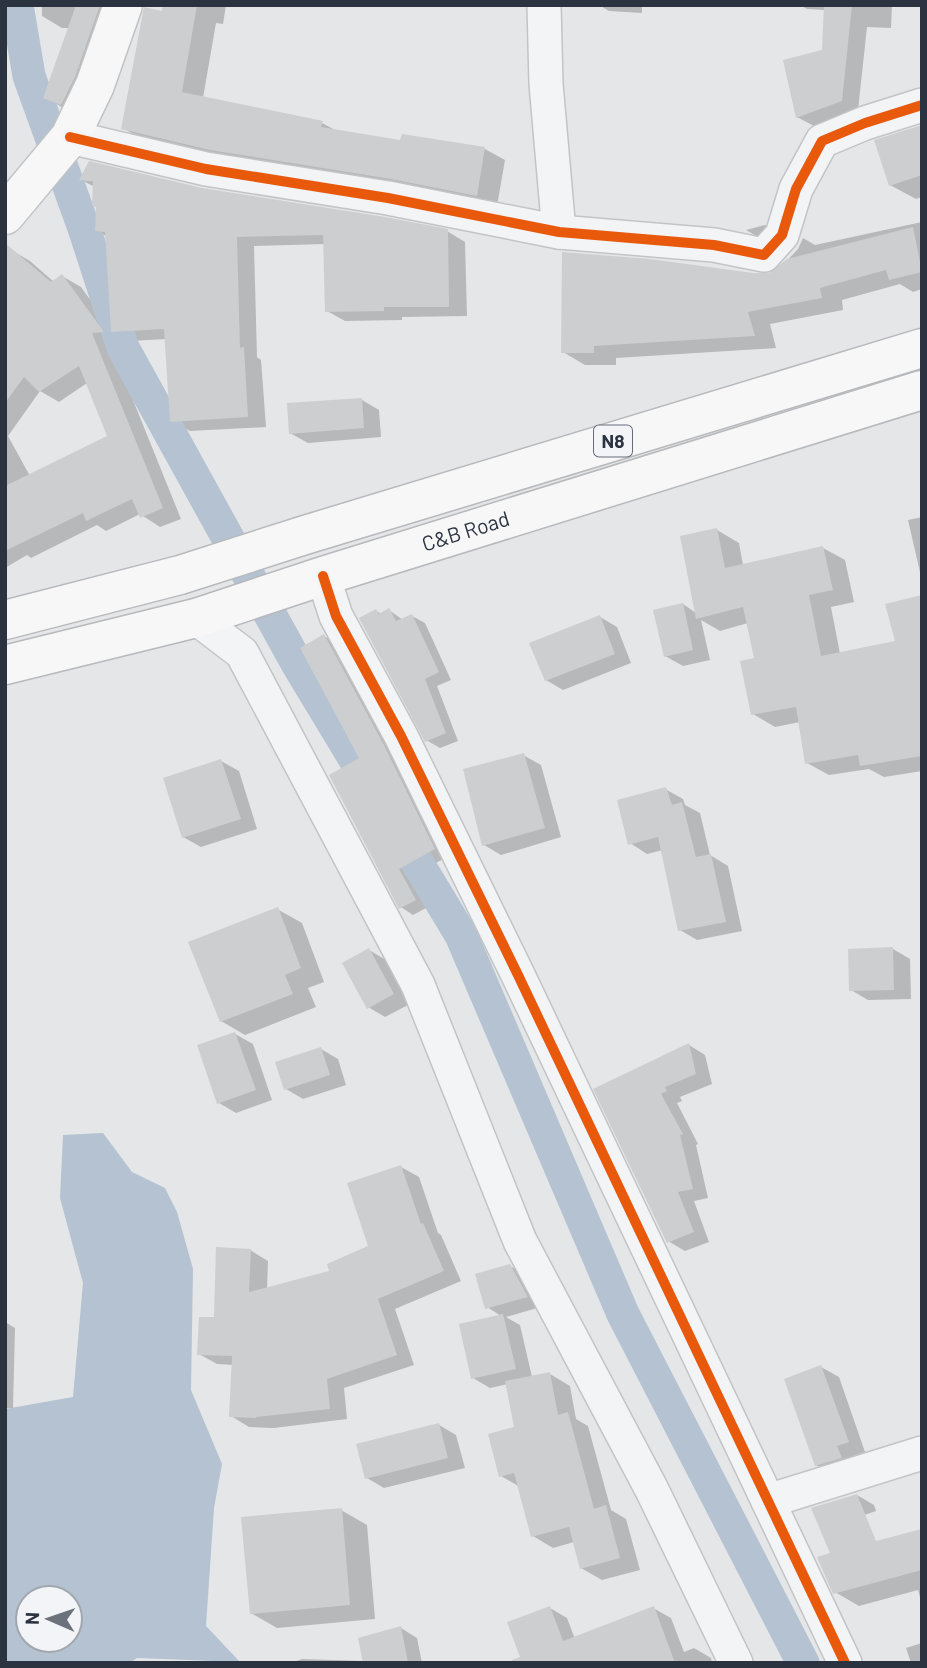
<svg xmlns="http://www.w3.org/2000/svg" width="927" height="1668" font-family="Barlow,sans-serif">
	<style>
		.water { fill: #b4c2d1; fill-rule: evenodd }
		.shadow { fill: #0003; fill-rule: evenodd }
		.lines { fill: none; stroke-linecap: round; stroke-linejoin: round }
		.canal { stroke: #b4c2d1; stroke-width: 33 }
		.building { fill: #ccced0 }
		.minor-casing { stroke: #c2c4c6; stroke-width: 36 }
		.major-casing { stroke: #c0c3c6; stroke-width: 41 }
		.highway-casing { stroke: #b7b9bd; stroke-width: 41 }
		.minor { stroke: #f3f4f5; stroke-width: 33 }
		.major { stroke: #f7f7f7; stroke-width: 38 }
		.highway { stroke: #f7f7f7; stroke-width: 38 }
		.cycleway-casing { stroke: #f2f4f7; stroke-width: 15 }
		.cycleway { stroke: #e8590c; stroke-width: 10 }
		.labels { text-anchor: middle; stroke-width: 5; stroke-linejoin: round; paint-order: stroke }
		.shield { fill: #f2f4f7; stroke: #676d78; stroke-width: 2 }
		.shield-label { font-size: 19px; font-weight: bold; fill: #2b3341 }
		.street-label { font-size: 21px; fill: #2b3341; stroke: #f2f4f7 }
	</style>
	<rect width="100%" height="100%" fill="#e4e6e8"/>
	<path class="water" d="M 103,1133 L 132,1172 L 165,1188 L 177,1212 L 193,1269 L 191,1390 L 222,1464 L 214,1508 L 206,1626 L 240,1662 L 137,1658 L 129,1663 L 5,1663 L 5,1409 L 73,1397 L 83,1283 L 60,1198 L 63,1135 ZM 28,1598 L 70,1598 L 70,1640 L 28,1640 Z"/>
	<g class="shadow">
		<polygon points="42,5 125,5 65,109 45,97 70,28 62,28 42,16"/>
		<polygon points="164,5 226,5 223,24 216,23 203,98 322,123 337,131 402,143 403,136 485,149 505,160 497,206 232,161 143,140 123,128"/>
		<polygon points="599,5 679,5 642,6 642,13 609,11"/>
		<polygon points="800,5 892,5 891,28 867,27 858,110 814,126 797,117 823,51 825,10 807,9"/>
		<polygon points="922,127 922,197 916,199 890,185"/>
		<path d="M 81,180 L 201,189 L 447,231 L 465,242 L 467,316 L 402,317 L 402,320 L 345,321 L 327,311 L 325,244 L 254,246 L 257,357 L 261,360 L 266,427 L 190,431 L 172,421 L 167,339 L 130,341 L 113,331 L 121,342 L 110,343 L 181,519 L 160,527 L 140,514 L 106,531 L 97,525 L 31,558 L 27,555 L 5,568 L 5,258 L 11,250 L 30,261 L 54,282 L 62,276 L 81,287 L 112,330 L 107,237 L 97,230 L 98,208 L 95,187 ZM 87,383 L 109,437 L 30,476 L 8,436 L 40,391 L 59,402 Z"/>
		<polygon points="922,222 922,289 913,292 900,284 842,300 843,310 770,324 776,348 616,358 616,365 585,365 563,352 770,275 779,269 798,249 803,238 815,245"/>
		<polygon points="765,225 790,240 772,245 746,230"/>
		<polygon points="362,400 379,410 381,437 308,443 290,433"/>
		<polygon points="922,517 922,581 908,520"/>
		<polygon points="717,530 739,543 743,565 823,548 845,560 854,602 831,607 840,654 897,643 922,597 922,771 884,777 869,769 829,775 807,763 800,722 775,727 753,714 756,660 748,623 720,631 701,620 710,660 683,666 665,656 683,604 696,613"/>
		<polygon points="389,610 403,620 412,616 425,623 451,680 437,686 458,741 440,748 426,740 376,611 382,614"/>
		<polygon points="600,617 617,627 631,663 563,690 546,680"/>
		<polygon points="324,636 337,643 447,857 411,876 428,907 413,915 401,907 362,758"/>
		<polygon points="523,755 541,765 561,837 501,855 484,845"/>
		<polygon points="221,761 239,771 257,829 201,847 183,837"/>
		<polygon points="665,789 683,799 685,805 700,813 710,855 728,866 742,931 697,940 680,930 663,850 647,854 630,843"/>
		<polygon points="277,909 302,923 324,982 308,988 316,1007 245,1035 221,1021"/>
		<polygon points="893,949 910,959 911,999 868,1000 851,990"/>
		<polygon points="369,950 386,960 410,1004 385,1017 368,1007"/>
		<polygon points="235,1034 253,1044 272,1100 236,1113 219,1103"/>
		<polygon points="689,1045 705,1055 712,1084 680,1097 682,1101 677,1103 698,1144 696,1145 708,1198 694,1201 709,1242 685,1251 668,1241 596,1089"/>
		<polygon points="321,1049 338,1059 346,1085 303,1099 286,1089"/>
		<polygon points="401,1167 419,1177 438,1233 441,1235 461,1281 395,1309 414,1365 344,1388 347,1419 274,1428 249,1427 231,1416 234,1365 217,1364 199,1354 250,1250 268,1261 267,1289 332,1273 371,1247"/>
		<polygon points="510,1266 528,1276 544,1306 506,1317 520,1325 532,1377 550,1374 570,1386 576,1419 588,1426 611,1510 626,1519 640,1570 602,1580 581,1568 574,1542 553,1548 533,1536 520,1487 501,1476 516,1428 508,1384 490,1388 473,1378 501,1316 487,1307"/>
		<polygon points="5,1322 15,1328 13,1408 5,1408"/>
		<polygon points="821,1367 839,1377 865,1452 854,1456 858,1467 834,1475 816,1465"/>
		<polygon points="439,1425 456,1435 465,1468 384,1488 367,1478"/>
		<polygon points="857,1495 874,1505 876,1511 850,1520"/>
		<polygon points="341,1510 367,1525 375,1619 277,1628 251,1613"/>
		<polygon points="922,1531 922,1605 918,1590 859,1606 835,1592"/>
		<polygon points="550,1608 567,1618 583,1660 524,1663"/>
		<polygon points="653,1608 671,1618 684,1652 694,1648 711,1658 712,1663 602,1663"/>
		<polygon points="401,1628 417,1638 422,1663 290,1663 302,1659 364,1661"/>
		<polygon points="922,1643 922,1663 911,1663 906,1648"/>
	</g>
	<g class="lines">
		<polyline class="canal" points="17,5 29,76 85,231 123,348 298,665 461,935 623,1314 803,1663"/>
	</g>
	<g class="building">
		<polygon points="76,5 100,5 75,77 61,105 43,98"/>
		<polygon points="163,5 197,5 182,92 323,121 321,127 400,140 402,134 485,147 477,196 391,179 210,150 121,129 144,7 162,11"/>
		<polygon points="824,5 852,5 842,101 796,118 783,60 822,50"/>
		<polygon points="922,125 922,175 889,186 874,140"/>
		<polygon points="89,161 202,188 385,217 448,229 449,307 384,307 384,311 325,312 323,235 237,237 240,348 244,347 248,417 170,422 164,329 111,332 105,232 95,231 96,207 92,206 93,181 79,180"/>
		<polygon points="913,227 922,272 889,280 886,270 820,288 822,298 748,312 755,336 594,346 594,353 561,353 562,252 650,259 753,273 769,273 787,259"/>
		<polygon points="5,243 51,282 62,274 104,332 92,333 163,508 140,518 132,499 86,521 83,513 5,551 5,486 107,436 79,366 39,392 24,377 5,403"/>
		<polygon points="362,398 364,428 289,434 287,403"/>
		<polygon points="717,528 725,568 823,546 833,590 809,595 821,656 895,641 885,604 922,595 922,756 860,766 858,755 805,764 796,707 751,715 740,661 754,658 743,607 696,619 680,536"/>
		<polygon points="683,603 693,650 664,657 653,610"/>
		<polygon points="389,608 396,621 412,614 439,672 425,679 446,733 425,742 359,618 376,609 379,614"/>
		<polygon points="600,615 615,654 545,681 529,643"/>
		<polygon points="324,634 384,745 435,849 399,869 416,900 399,909 329,775 359,758 300,648"/>
		<polygon points="524,753 545,828 482,846 463,769"/>
		<polygon points="221,759 241,819 182,838 163,778"/>
		<polygon points="666,787 672,805 682,802 696,857 711,854 726,922 678,931 658,837 628,845 617,800"/>
		<polygon points="278,907 301,968 285,975 293,994 220,1022 188,942"/>
		<polygon points="893,947 894,990 849,991 848,949"/>
		<polygon points="369,948 394,994 367,1009 342,963"/>
		<polygon points="235,1032 256,1090 217,1104 197,1045"/>
		<polygon points="689,1043 696,1074 665,1087 667,1091 661,1094 683,1134 680,1135 693,1189 678,1192 694,1232 667,1243 593,1089"/>
		<polygon points="321,1047 330,1075 284,1090 275,1062"/>
		<polygon points="401,1165 421,1224 423,1223 444,1271 378,1299 397,1355 327,1379 330,1409 256,1417 256,1418 229,1417 232,1356 197,1355 199,1317 214,1317 216,1247 251,1249 249,1292 329,1271 327,1264 368,1246 347,1183"/>
		<polygon points="510,1264 528,1297 485,1309 475,1274"/>
		<polygon points="503,1314 516,1369 471,1379 459,1324"/>
		<polygon points="821,1365 849,1442 837,1446 842,1458 815,1466 784,1379"/>
		<polygon points="550,1372 558,1415 568,1412 594,1509 606,1505 620,1558 580,1569 569,1527 531,1537 514,1473 499,1477 488,1434 514,1427 505,1381"/>
		<polygon points="439,1423 448,1458 365,1479 356,1444"/>
		<polygon points="857,1494 876,1541 922,1529 922,1570 833,1594 817,1557 830,1553 811,1508"/>
		<polygon points="342,1508 350,1605 250,1614 241,1517"/>
		<polygon points="550,1606 563,1641 654,1606 675,1663 512,1663 512,1660 520,1657 507,1622"/>
		<polygon points="401,1626 408,1663 363,1663 358,1638"/>
	</g>
	<g class="lines">
		<defs>
			<g id="minor">
				<polyline points="544,5 546,84 559,232"/>
				<polyline points="70,137 206,169 388,198 559,232 714,245 764,255 782,235 796,189 822,141 865,123 922,105"/>
				<polyline points="323,576 336,616 401,736 518,975 845,1663"/>
				<polyline points="196,618 242,653 418,985 520,1241 652,1490 736,1663"/>
				<polyline points="768,1501 922,1453"/>
			</g>
			<polyline id="major" points="5,215 70,137 95,85 123,5"/>
			<g id="highway">
				<polyline points="5,620 180,575 305,535 922,348"/>
				<path id="s1" d="M 5,665 L 196,618 L 323,576 L 922,390"/>
			</g>
		</defs>
		<use href="#minor" class="minor-casing"/>
		<use href="#major" class="major-casing"/>
		<use href="#highway" class="highway-casing"/>
		<use href="#minor" class="minor"/>
		<use href="#major" class="major"/>
		<use href="#highway" class="highway"/>
		<defs>
			<g id="cycleway">
				<polyline points="70,137 206,169 388,198 559,232 714,245 764,255 782,235 796,189 822,141 865,123 922,105"/>
				<polyline points="323,576 336,616 401,736 518,975 845,1663"/>
			</g>
		</defs>
		<use href="#cycleway" class="cycleway-casing"/>
		<use href="#cycleway" class="cycleway"/>
	</g>
	<g class="labels">
		<rect class="shield" x="594" y="425.5" width="38" height="31" rx="5"/>
		<g class="shield-label">
			<text x="613" y="448">N8</text>
		</g>
		<g class="street-label">
			<text dy="7" stroke="none"><textPath href="#s1" startOffset="480">C&amp;B Road</textPath></text>
		</g>
	</g>
	<rect width="927" height="1668" fill="none" stroke="#2b3341" stroke-width="14"/>
	<g transform="translate(49 1619) rotate(272)"><circle r="33" fill="#f2f4f7" stroke="#a2a7ae" stroke-width="2"/>
	<path d="M0-5L12 26L0 18L-12 26Z" fill="#6c727b"/>
	<text y="-10" font-size="19" font-weight="bold" text-anchor="middle" fill="#2b3341">N</text>
	</g>
</svg>
